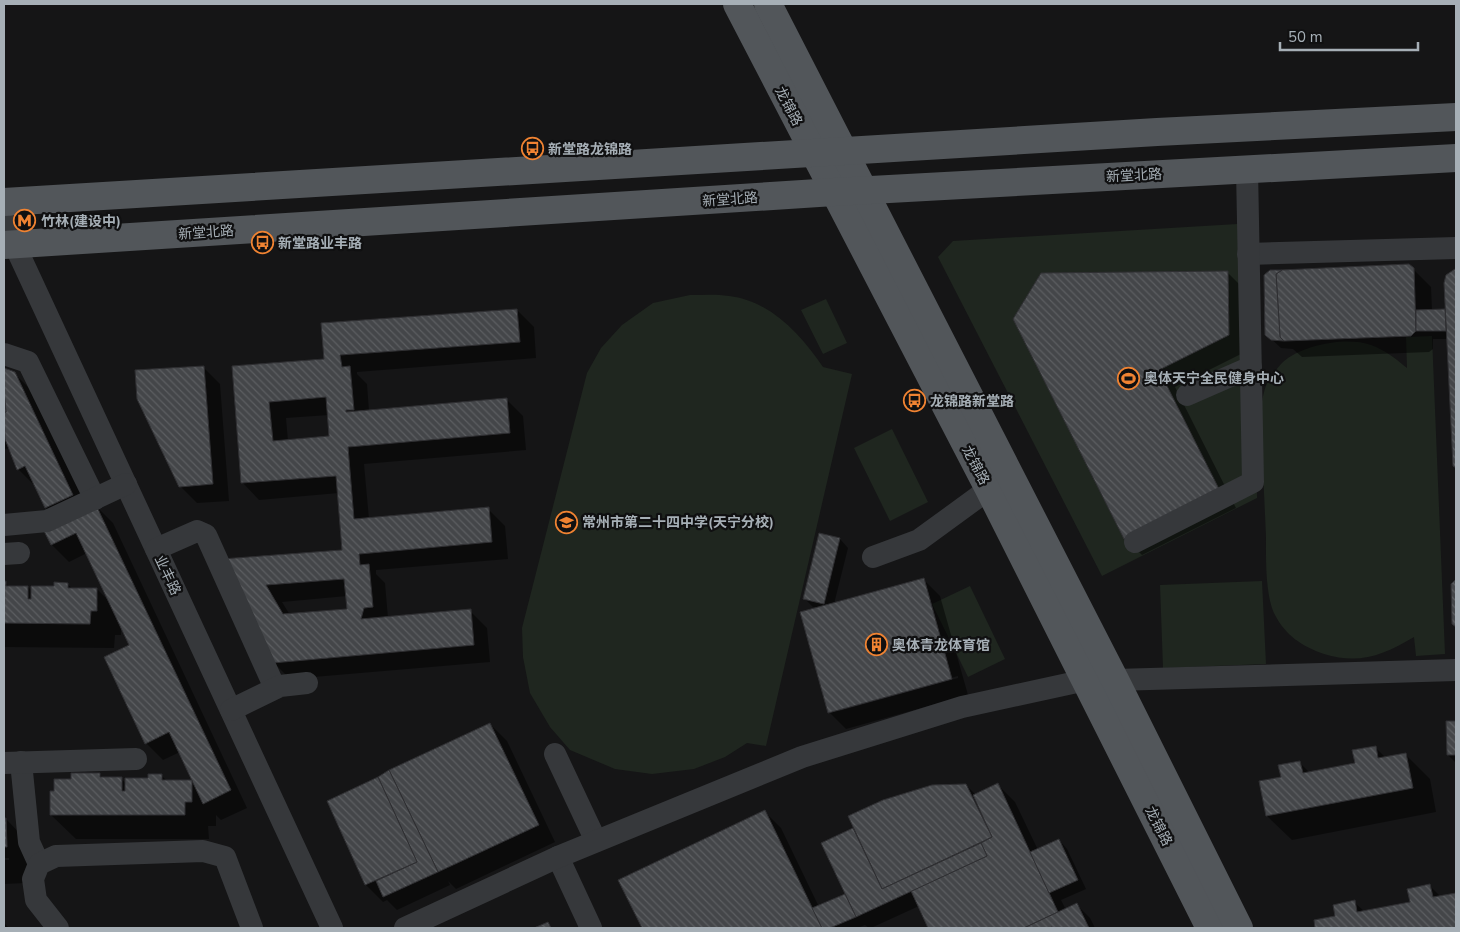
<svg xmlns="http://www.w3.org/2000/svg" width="1460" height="932" font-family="'Nunito Sans','Noto Sans SC',sans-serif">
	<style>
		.green { fill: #1f261f }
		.shadow { fill: #0007; fill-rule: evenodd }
		.building { fill: url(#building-back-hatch); stroke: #2f2f32; fill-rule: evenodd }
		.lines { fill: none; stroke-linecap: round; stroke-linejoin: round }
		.minor { stroke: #36383b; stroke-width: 22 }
		.major { stroke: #52565a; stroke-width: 28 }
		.labels { text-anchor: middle; stroke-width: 4.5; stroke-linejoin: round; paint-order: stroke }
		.street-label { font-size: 14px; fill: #a6afb6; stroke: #101011 }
		.poi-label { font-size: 14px; font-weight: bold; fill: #a6afb6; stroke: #101011; text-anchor: start }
	</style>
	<defs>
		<pattern id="building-back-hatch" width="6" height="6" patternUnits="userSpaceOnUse" patternTransform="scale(1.25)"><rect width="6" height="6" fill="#444649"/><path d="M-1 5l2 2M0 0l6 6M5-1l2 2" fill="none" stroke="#5c5e61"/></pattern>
	</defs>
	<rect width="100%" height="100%" fill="#151516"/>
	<g class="green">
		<polygon points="1254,223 1257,498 1102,576 938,257 953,241"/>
		<path d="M 690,295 C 703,295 717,294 729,296 C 771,301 801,335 823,367 L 852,374 L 766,746 L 747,743 L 725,757 L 694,769 L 652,774 L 615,769 L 570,750 L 550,727 L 530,693 L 523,657 L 522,628 L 587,373 L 601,348 L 622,325 L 653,303 Z"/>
		<polygon points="826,299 847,343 823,354 801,310"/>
		<path d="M 1432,336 L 1445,654 L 1416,656 L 1414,637 C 1384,655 1359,665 1324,654 C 1302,646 1286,636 1275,615 C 1265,596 1266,558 1266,536 C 1264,493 1262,449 1261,406 C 1263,398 1264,387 1269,380 C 1272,375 1278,367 1283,362 C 1302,345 1347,336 1371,345 C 1385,350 1396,359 1407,368 L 1406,337 Z"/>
		<polygon points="892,429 928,502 890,521 854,448"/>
		<polygon points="1262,581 1266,664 1163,668 1160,585"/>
		<polygon points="970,586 1005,659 968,677 932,604"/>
	</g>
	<g class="shadow">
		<polygon points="1413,269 1431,287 1432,310 1445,310 1447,312 1456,271 1456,468 1454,465 1448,339 1433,339 1433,349 1429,352 1302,357 1293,349 1281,348 1267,335"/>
		<polygon points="1227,272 1244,289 1245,352 1175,387 1236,508 1142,555 1125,538 1014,319"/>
		<path d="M 517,310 L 534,327 L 536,358 L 357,372 L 357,374 L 367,384 L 369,411 L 506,399 L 523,416 L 526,450 L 364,464 L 369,519 L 488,509 L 505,526 L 508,559 L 376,570 L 376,574 L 385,583 L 388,618 L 470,611 L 487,628 L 490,662 L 290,679 L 273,662 L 224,560 L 343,551 L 339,493 L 259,500 L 242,482 L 233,367 L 325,360 L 323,325 ZM 329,415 L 331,437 L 288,441 L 286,418 ZM 347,596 L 348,610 L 290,615 L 282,602 Z"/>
		<polygon points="203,367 220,384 229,501 197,503 180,486"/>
		<polygon points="4,369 14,373 31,390 96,506 113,523 247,808 221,820 216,815 216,826 208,826 209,839 76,839 51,815 73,780 99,774 104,779 121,779 126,783 161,775 167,781 193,781 180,752 163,760 146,743 130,646 121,627 121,635 115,635 114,648 4,647 4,582 10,587 28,587 32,591 67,584 73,589 97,589 109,601 87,553 69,562 52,545 61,523 46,508 35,486 18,469 10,448 4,449"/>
		<path d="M 840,539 L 848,548 L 834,604 L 923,579 L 940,596 L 968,695 L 846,729 L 829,712 L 818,608 L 813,607 L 804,598 ZM 958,676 L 958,678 L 839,711 L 839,708 Z"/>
		<polygon points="1447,722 1456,722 1456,763 1448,755"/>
		<polygon points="490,724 507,741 555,842 456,889 448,881 450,885 397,910 387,900 383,902 366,885 328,802"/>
		<polygon points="1375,747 1386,758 1405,754 1430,779 1436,812 1292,840 1267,816 1282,778 1300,763 1310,773 1357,764"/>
		<polygon points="966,785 976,795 998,785 1015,802 1038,850 1059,840 1067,849 1086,889 1061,900 1066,910 1077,905 1090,918 1095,928 930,928 919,906 871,928 869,928 865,925 857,928 643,928 620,880 764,811 781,828 819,907 847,894 853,830 858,834"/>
		<polygon points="4,819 6,819 30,844 26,883 4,884 4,860 9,860 9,858 4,858"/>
		<polygon points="1430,886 1441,897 1456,894 1456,928 1317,928 1315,921 1337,917 1354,902 1365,912 1411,903"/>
		<polygon points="4,923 9,928 4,928"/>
	</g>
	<g class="building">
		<polygon points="1409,264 1414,268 1416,331 1411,336 1284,341 1280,337 1276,274 1282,270"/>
		<polygon points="1455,269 1456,269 1456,468 1453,466 1444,283 1446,275"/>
		<polygon points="1270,270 1282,270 1276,274 1280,337 1284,341 1271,340 1265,335 1264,275"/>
		<polygon points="1228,271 1229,335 1159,370 1220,491 1124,539 1013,319 1041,273"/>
		<path d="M 517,309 L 520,342 L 340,355 L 342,367 L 350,366 L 354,410 L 346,410 L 346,412 L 507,398 L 510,433 L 348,447 L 354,519 L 489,507 L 492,542 L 359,554 L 360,565 L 369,564 L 373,607 L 364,608 L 361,619 L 471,609 L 474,645 L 272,663 L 222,559 L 342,550 L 336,476 L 241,483 L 232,366 L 324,359 L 321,323 ZM 326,397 L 329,436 L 273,441 L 269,402 ZM 344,579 L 347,609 L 283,614 L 266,585 Z"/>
		<polygon points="1445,309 1446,331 1416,331 1416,310"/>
		<polygon points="204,366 213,484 179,487 137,399 135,370"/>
		<polygon points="4,368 15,372 73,495 45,508 25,466 17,470 5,439 4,412 6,412 4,393"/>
		<polygon points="4,393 6,412 4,412"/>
		<polygon points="96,505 231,790 203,804 169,732 145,744 104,657 129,645 76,533 51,545 43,529"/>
		<polygon points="819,533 840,538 824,604 803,599"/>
		<polygon points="924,578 952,679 828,713 800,612"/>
		<polygon points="1456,579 1456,627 1452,624 1451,584"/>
		<polygon points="4,581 6,581 6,586 28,586 28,599 31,599 31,586 54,586 54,582 68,583 68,588 97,588 97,611 91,611 90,624 4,623"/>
		<polygon points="1446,721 1456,721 1456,755 1447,755"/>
		<polygon points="490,723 539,825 438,872 389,770"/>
		<polygon points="1376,746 1378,758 1406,753 1413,788 1266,816 1259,781 1281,777 1278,765 1300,761 1303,773 1355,763 1352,750"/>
		<polygon points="389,770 438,872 383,897 376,881 417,862 378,777"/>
		<polygon points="71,773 100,773 100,777 122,777 122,791 125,791 125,778 148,778 148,774 162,774 162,780 192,780 192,802 185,802 185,815 50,815 50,791 54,791 54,779 71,779"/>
		<polygon points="378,777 417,862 365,885 327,801"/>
		<polygon points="998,783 1058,912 1024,928 928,928 911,891 987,856 981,843 992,837 973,795"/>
		<polygon points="966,784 992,837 882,889 848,816 883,800 932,785"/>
		<polygon points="765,810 822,928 642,928 618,880"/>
		<polygon points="4,818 6,818 7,847 4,847"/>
		<polygon points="853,828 882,889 981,843 987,856 856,917 821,843"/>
		<polygon points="1059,839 1078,880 1049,893 1030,852"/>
		<polygon points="1430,884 1433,897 1456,893 1456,928 1315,928 1314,920 1335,916 1333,905 1355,900 1357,912 1410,902 1407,889"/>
		<polygon points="845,894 856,917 830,928 822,928 812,908"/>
		<polygon points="1077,903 1089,928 1053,928 1052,927 1049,928 1024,928"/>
		<polygon points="548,922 551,928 534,928"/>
	</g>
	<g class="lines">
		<g class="minor">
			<polyline points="4,222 332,928"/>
			<polyline points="1248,254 1456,248"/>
			<polyline points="4,354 28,362 95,499"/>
			<polyline points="1187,395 1251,367"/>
			<polyline points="4,525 47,521 126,484"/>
			<polyline points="1135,542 1253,482 1247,169"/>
			<polyline points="156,549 197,531 206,535 275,688"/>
			<polyline points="4,554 19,553"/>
			<polyline points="873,557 919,540 989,489"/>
			<polyline points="231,710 280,686 307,683"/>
			<polyline points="555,754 596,841"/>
			<polyline points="21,762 29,842 39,864"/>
			<polyline points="4,763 136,759"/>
			<polyline points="558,857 591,928"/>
			<polyline points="58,928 36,900 33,879 39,864 56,856 203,851 225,857 252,928"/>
			<polyline points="405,928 558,857 802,757 962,707 1086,680 1115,680 1456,670"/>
		</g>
		<g class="major">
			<polyline points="737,4 989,489 1210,928"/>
			<polyline points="768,4 1115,680 1239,928"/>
			<polyline points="4,202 1157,132 1456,117"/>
			<polyline points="4,245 834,192 1456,158"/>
		</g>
	</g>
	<defs>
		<symbol id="bus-ring" viewBox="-11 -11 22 22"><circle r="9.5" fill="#101011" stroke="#f08332" stroke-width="1.5"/><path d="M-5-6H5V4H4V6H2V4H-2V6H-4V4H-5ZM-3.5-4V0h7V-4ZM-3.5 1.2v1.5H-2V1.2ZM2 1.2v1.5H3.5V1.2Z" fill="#f08332"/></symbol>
		<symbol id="metro-ring" viewBox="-11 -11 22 22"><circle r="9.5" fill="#101011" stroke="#f08332" stroke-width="1.5"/><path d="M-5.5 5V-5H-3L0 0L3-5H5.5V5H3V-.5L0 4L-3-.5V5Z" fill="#f08332"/></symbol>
		<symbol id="stadium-ring" viewBox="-11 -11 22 22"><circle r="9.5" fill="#101011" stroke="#f08332" stroke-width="1.5"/><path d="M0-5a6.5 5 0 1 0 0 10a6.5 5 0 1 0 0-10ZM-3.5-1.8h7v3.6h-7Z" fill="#f08332"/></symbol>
		<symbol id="school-ring" viewBox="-11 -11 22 22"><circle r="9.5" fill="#101011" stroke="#f08332" stroke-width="1.5"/><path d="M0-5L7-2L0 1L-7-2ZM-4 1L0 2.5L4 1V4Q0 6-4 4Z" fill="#f08332"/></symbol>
		<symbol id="building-ring" viewBox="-11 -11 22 22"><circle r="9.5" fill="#101011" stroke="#f08332" stroke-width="1.5"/><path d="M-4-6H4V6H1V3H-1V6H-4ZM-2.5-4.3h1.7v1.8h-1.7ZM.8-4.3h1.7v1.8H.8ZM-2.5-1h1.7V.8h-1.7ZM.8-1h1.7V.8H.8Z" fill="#f08332"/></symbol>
	</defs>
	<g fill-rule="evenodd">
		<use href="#bus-ring" x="520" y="136" width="25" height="25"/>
		<use href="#metro-ring" x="12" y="208" width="25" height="25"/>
		<use href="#bus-ring" x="250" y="230" width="25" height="25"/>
		<use href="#stadium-ring" x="1116" y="366" width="25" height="25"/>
		<use href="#bus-ring" x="902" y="388" width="25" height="25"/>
		<use href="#school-ring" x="554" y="510" width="25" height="25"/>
		<use href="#building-ring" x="864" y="632" width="25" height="25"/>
	</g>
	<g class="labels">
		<g class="street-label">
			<text transform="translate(789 106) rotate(62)" y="5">龙锦路</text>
			<text transform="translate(1134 175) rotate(-3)" y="5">新堂北路</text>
			<text transform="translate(730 199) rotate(-4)" y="5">新堂北路</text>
			<text transform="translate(206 232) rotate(-4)" y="5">新堂北路</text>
			<text transform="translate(976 465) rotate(62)" y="5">龙锦路</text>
			<text transform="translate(168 575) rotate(65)" y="5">业丰路</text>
			<text transform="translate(1159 826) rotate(63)" y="5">龙锦路</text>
		</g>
		<g class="poi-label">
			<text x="548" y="154">新堂路龙锦路</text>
			<text x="41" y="226">竹林(建设中)</text>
			<text x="278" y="248">新堂路业丰路</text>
			<text x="1144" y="383">奥体天宁全民健身中心</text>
			<text x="930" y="406">龙锦路新堂路</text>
			<text x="582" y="527">常州市第二十四中学(天宁分校)</text>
			<text x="892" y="650">奥体青龙体育馆</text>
		</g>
	</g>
	<rect width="1460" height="932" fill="none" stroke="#a6afb6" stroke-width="10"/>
	<path d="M1280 42v8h138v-8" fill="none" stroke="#a6afb6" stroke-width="2.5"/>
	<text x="1288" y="42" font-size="15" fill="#a6afb6" stroke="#101011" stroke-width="4" paint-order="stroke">50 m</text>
</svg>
